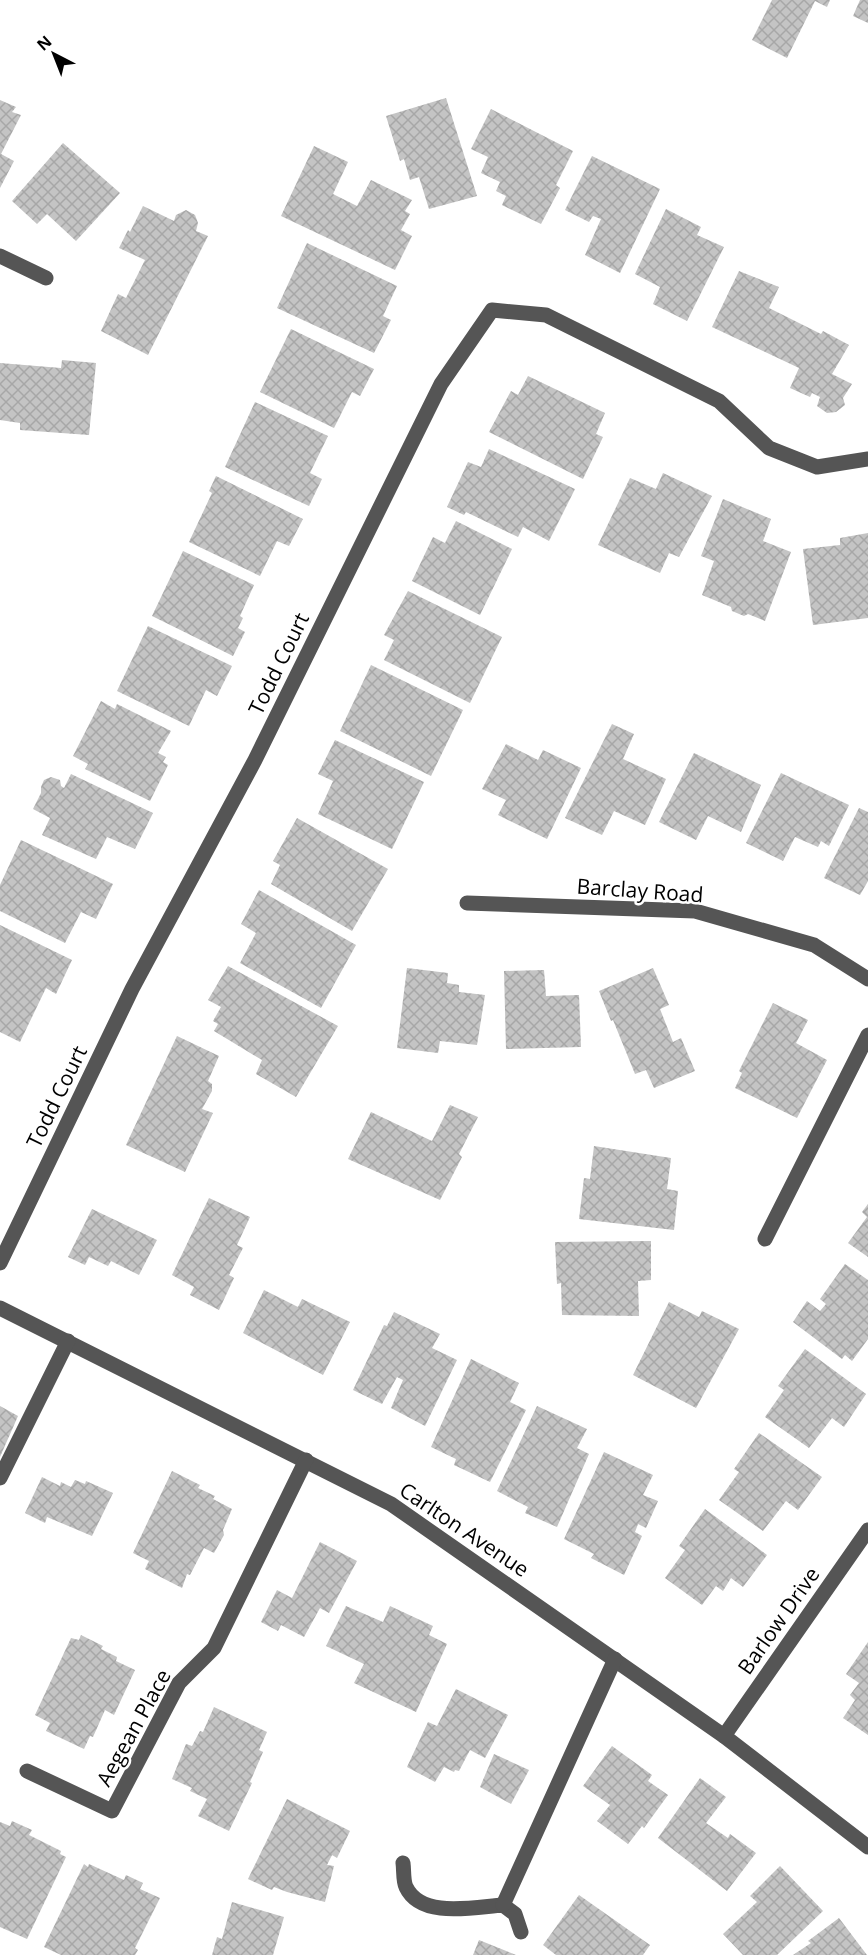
<svg xmlns="http://www.w3.org/2000/svg" width="868" height="1955" font-family="'Open Sans',sans-serif">
	<style>
		.building { fill: url(#building-cross-hatch) }
		.lines { fill: none; stroke-linecap: round; stroke-linejoin: round }
		.minor { stroke: #555; stroke-width: 15 }
		.labels { text-anchor: middle; stroke-width: 5; stroke-linejoin: round; paint-order: stroke }
		.street-label { font-size: 21px; fill: #000; stroke: #fff }
	</style>
	<defs>
		<pattern id="building-cross-hatch" width="8" height="8" patternUnits="userSpaceOnUse" patternTransform="scale(1.5)"><rect width="8" height="8" fill="#c4c4c4"/><path d="M0 0l8 8M0 8l8-8" fill="none" stroke="#a7a7a7"/></pattern>
	</defs>
	<rect width="100%" height="100%" fill="#fff"/>
	<g class="building">
		<polygon points="772,0 830,0 827,7 815,1 787,58 752,40"/>
		<polygon points="860,0 868,0 868,23 853,16"/>
		<polygon points="446,98 477,196 429,209 419,177 410,180 404,159 400,161 386,116"/>
		<polygon points="0,100 16,107 12,112 21,115 1,154 14,161 0,188"/>
		<polygon points="491,109 573,151 556,185 560,188 541,224 502,205 506,196 496,191 500,182 481,173 488,157 471,149"/>
		<polygon points="63,143 120,193 76,241 47,214 37,224 12,201"/>
		<polygon points="314,146 348,162 333,194 357,206 371,180 412,200 405,211 410,214 401,230 412,236 395,270 281,216"/>
		<polygon points="592,156 660,189 620,273 585,255 601,219 593,216 589,222 565,210"/>
		<polygon points="143,206 174,221 176,215 186,210 195,215 198,223 196,231 208,236 148,355 101,331 118,294 126,298 145,260 119,248 128,230 130,232"/>
		<polygon points="666,209 701,227 697,235 724,247 687,321 653,304 660,287 635,274"/>
		<polygon points="307,243 397,286 383,316 391,320 374,353 277,308"/>
		<polygon points="739,271 779,287 769,308 821,334 823,331 849,345 832,374 852,384 843,398 845,405 836,412 827,413 817,406 820,397 812,393 810,397 790,388 799,368 712,327"/>
		<polygon points="291,329 374,369 360,396 352,392 334,428 260,392"/>
		<polygon points="62,360 96,363 89,435 20,430 20,423 0,420 0,363 61,368"/>
		<polygon points="528,376 605,413 596,434 603,437 583,479 489,432 511,391 518,395"/>
		<polygon points="255,402 328,436 310,473 322,479 309,506 225,467"/>
		<polygon points="489,449 575,489 549,541 523,527 518,537 466,512 464,515 447,507 468,462 481,467"/>
		<polygon points="663,473 712,496 679,557 669,553 660,573 598,545 630,478 656,489"/>
		<polygon points="216,476 303,519 289,546 277,541 260,576 189,542 212,493 209,491"/>
		<polygon points="723,499 771,519 763,541 791,552 765,621 748,614 744,616 732,611 731,607 702,595 714,561 701,556"/>
		<polygon points="456,521 512,549 480,615 412,581 433,537 445,543"/>
		<polygon points="868,533 868,618 813,625 803,549 840,545 840,538"/>
		<polygon points="183,551 254,585 240,616 243,618 238,628 245,632 233,656 152,616"/>
		<polygon points="408,591 502,637 470,703 384,660 394,640 384,635"/>
		<polygon points="148,626 232,666 217,696 206,690 189,726 117,691"/>
		<polygon points="371,665 463,710 431,776 340,731"/>
		<polygon points="101,701 115,709 117,704 171,731 158,753 166,757 163,762 168,765 150,801 85,769 88,764 73,756"/>
		<polygon points="612,724 634,734 623,759 666,779 645,825 614,811 602,835 565,818"/>
		<polygon points="335,740 424,782 392,849 318,814 333,781 318,774"/>
		<polygon points="506,744 538,760 543,750 581,768 547,839 498,815 506,800 482,789"/>
		<polygon points="694,753 761,785 741,832 708,816 696,840 659,822"/>
		<polygon points="781,773 849,805 829,846 821,841 818,847 795,837 783,861 746,843"/>
		<polygon points="71,774 153,813 135,849 107,837 96,859 42,835 50,818 33,809 41,793 41,787 44,780 51,777 60,780 61,786 64,788"/>
		<polygon points="859,808 868,812 868,881 860,895 824,878"/>
		<polygon points="297,818 388,869 352,931 271,884 280,865 273,861"/>
		<polygon points="21,840 113,884 96,919 81,912 65,943 0,911 0,885"/>
		<polygon points="259,890 356,945 321,1008 240,963 256,933 241,924"/>
		<polygon points="0,925 72,960 56,994 46,988 20,1042 0,1032"/>
		<polygon points="228,966 338,1026 296,1097 256,1074 262,1060 214,1031 218,1024 213,1021 221,1007 208,1000"/>
		<polygon points="407,968 448,973 447,983 459,985 459,992 485,995 477,1045 440,1041 438,1053 397,1048"/>
		<polygon points="653,968 669,1005 660,1009 673,1042 681,1038 695,1071 654,1088 646,1070 635,1074 613,1020 611,1021 599,991"/>
		<polygon points="544,970 546,996 579,995 581,1047 506,1049 504,971"/>
		<polygon points="773,1003 808,1020 796,1043 827,1060 797,1118 735,1088 742,1073 739,1071"/>
		<polygon points="177,1036 219,1056 208,1081 212,1084 212,1091 202,1109 213,1113 185,1172 126,1145"/>
		<polygon points="450,1105 478,1117 459,1154 462,1157 440,1200 348,1159 371,1112 432,1141"/>
		<polygon points="594,1146 671,1158 667,1189 678,1191 674,1230 579,1219 584,1178 590,1179"/>
		<polygon points="209,1198 250,1217 237,1245 243,1248 229,1275 234,1278 219,1310 190,1295 194,1287 172,1275"/>
		<polygon points="868,1204 868,1257 848,1243 867,1217 862,1212"/>
		<polygon points="92,1209 157,1240 139,1275 111,1261 108,1266 89,1257 85,1265 68,1257"/>
		<polygon points="651,1241 651,1280 638,1281 639,1316 562,1315 561,1283 557,1284 555,1242"/>
		<polygon points="845,1264 868,1280 868,1339 852,1361 845,1355 842,1359 793,1322 807,1301 820,1311 826,1304 820,1299"/>
		<polygon points="264,1290 298,1307 302,1299 350,1322 323,1375 243,1333"/>
		<polygon points="669,1302 699,1317 702,1311 739,1329 696,1408 633,1375"/>
		<polygon points="394,1312 440,1334 432,1348 457,1360 425,1426 391,1408 403,1380 397,1377 382,1404 353,1390 384,1325 387,1326"/>
		<polygon points="805,1349 866,1394 844,1427 832,1418 809,1448 765,1417 784,1390 778,1386"/>
		<polygon points="471,1359 519,1383 510,1402 526,1410 490,1482 454,1465 456,1459 431,1447"/>
		<polygon points="0,1406 18,1416 0,1457"/>
		<polygon points="537,1406 587,1429 577,1448 589,1454 557,1527 525,1513 528,1507 497,1491"/>
		<polygon points="759,1433 822,1477 798,1510 786,1501 763,1531 719,1500 739,1472 734,1469"/>
		<polygon points="604,1452 653,1475 643,1495 658,1501 646,1528 638,1524 635,1532 642,1536 624,1575 591,1558 594,1554 564,1539"/>
		<polygon points="172,1471 200,1485 198,1488 215,1496 213,1499 232,1509 223,1530 224,1535 214,1553 204,1548 190,1575 187,1574 182,1588 145,1569 149,1561 133,1553"/>
		<polygon points="42,1477 60,1486 61,1482 71,1487 75,1480 85,1484 86,1481 113,1493 92,1536 47,1517 45,1523 25,1513"/>
		<polygon points="705,1509 767,1555 743,1587 731,1578 723,1591 716,1586 702,1605 665,1578 685,1550 679,1546"/>
		<polygon points="320,1542 357,1561 329,1613 320,1608 304,1637 281,1625 278,1631 261,1622 277,1590 292,1598"/>
		<polygon points="346,1606 383,1622 390,1606 433,1626 429,1635 447,1644 416,1712 354,1683 364,1664 326,1646"/>
		<polygon points="81,1635 103,1646 101,1649 117,1657 116,1661 135,1670 114,1715 105,1710 93,1737 90,1736 84,1749 46,1731 50,1723 35,1715 71,1638 79,1640"/>
		<polygon points="868,1642 868,1735 843,1718 855,1700 850,1695 859,1683 846,1674"/>
		<polygon points="456,1689 508,1715 485,1758 470,1750 459,1771 455,1770 454,1772 444,1767 435,1782 407,1767 428,1722 437,1726"/>
		<polygon points="214,1707 267,1732 259,1750 263,1752 250,1782 252,1783 229,1831 198,1816 207,1799 190,1791 192,1788 172,1779 186,1744 192,1746 200,1731 203,1732"/>
		<polygon points="612,1746 652,1775 648,1781 668,1795 644,1828 642,1826 628,1844 597,1821 610,1805 583,1786"/>
		<polygon points="494,1754 529,1770 511,1804 480,1787"/>
		<polygon points="700,1778 726,1797 706,1823 728,1838 730,1834 756,1853 727,1891 658,1838"/>
		<polygon points="287,1799 350,1831 337,1858 332,1855 327,1865 334,1866 325,1902 287,1892 274,1887 272,1890 248,1879"/>
		<polygon points="12,1821 32,1830 29,1835 61,1851 60,1854 66,1857 27,1939 0,1927 0,1822 10,1826"/>
		<polygon points="84,1864 88,1867 89,1864 124,1880 126,1875 143,1883 140,1889 160,1898 135,1948 138,1950 135,1955 61,1955 44,1947"/>
		<polygon points="780,1866 823,1911 777,1955 743,1955 723,1934 757,1902 750,1896"/>
		<polygon points="579,1895 650,1945 643,1955 556,1955 543,1945"/>
		<polygon points="232,1902 284,1917 273,1955 212,1955 217,1937 222,1939"/>
		<polygon points="839,1918 867,1955 793,1955 811,1943 808,1941"/>
		<polygon points="479,1940 516,1955 473,1955"/>
	</g>
	<g class="lines">
		<g class="minor">
			<polyline points="0,256 46,278"/>
			<polyline points="467,903 695,911 814,945 868,979"/>
			<polyline points="765,1239 868,1035"/>
			<polyline points="0,1263 132,989 255,760 441,384 492,310 546,315 719,401 769,448 817,467 868,459"/>
			<polyline points="0,1308 391,1504 724,1736 868,1847"/>
			<polyline points="0,1478 68,1341"/>
			<polyline points="724,1736 868,1530"/>
			<polyline points="27,1771 112,1811 179,1683 214,1648 306,1460"/>
			<path d="M 403,1863 C 404,1870 403,1881 406,1887 C 421,1919 474,1907 503,1905 L 515,1914 L 521,1932"/>
			<polyline points="503,1905 615,1659"/>
		</g>
	</g>
	<g class="labels">
		<g class="street-label">
			<text transform="translate(279 664) rotate(-64)" y="7">Todd Court</text>
			<text transform="translate(640 891) rotate(4)" y="7">Barclay Road</text>
			<text transform="translate(57 1097) rotate(-64)" y="7">Todd Court</text>
			<text transform="translate(464 1530) rotate(34)" y="7">Carlton Avenue</text>
			<text transform="translate(779 1621) rotate(-55)" y="7">Barlow Drive</text>
			<text transform="translate(134 1728) rotate(-61)" y="7">Aegean Place</text>
		</g>
	</g>
	<g transform="translate(54 54) rotate(318)" stroke="#ffffff" stroke-width="4.5" paint-order="stroke">
	<path d="M0-4.5L10 22L0 15L-10 22Z" fill="#000000"/>
	<text y="-9" font-size="16" font-weight="bold" text-anchor="middle" fill="#000000">N</text>
	</g>
</svg>
